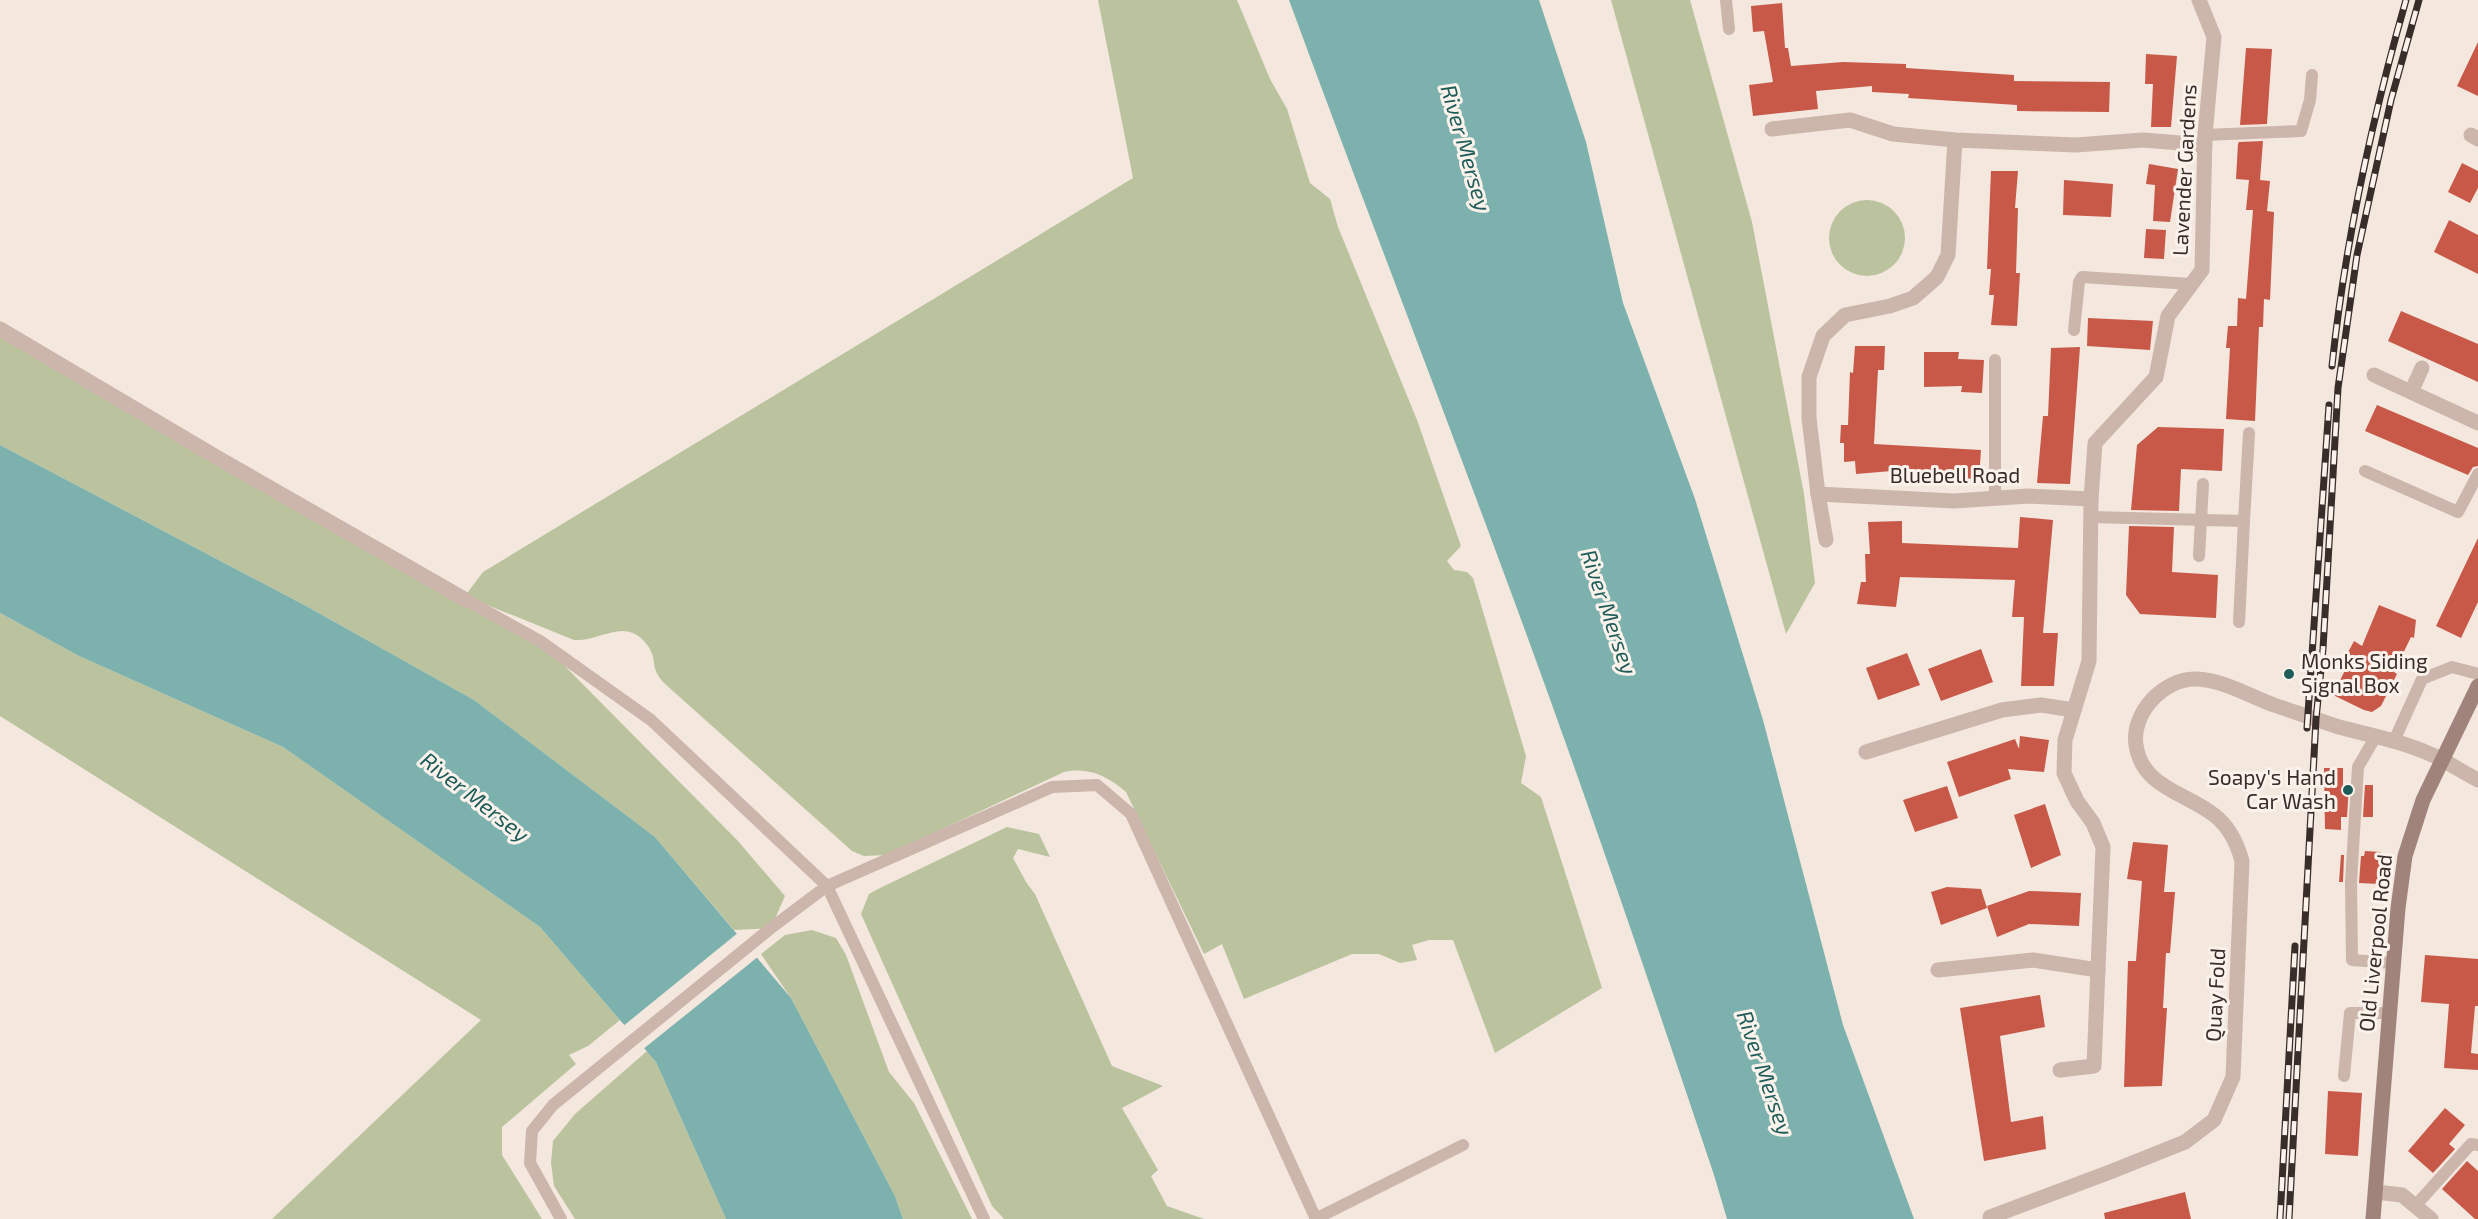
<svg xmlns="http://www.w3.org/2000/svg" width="2478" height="1219" font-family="'Exo 2',sans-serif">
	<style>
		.green { fill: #bac39e }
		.water { fill: #7cb1ad }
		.pier { fill: #f3e7de }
		.building { fill: #c85948 }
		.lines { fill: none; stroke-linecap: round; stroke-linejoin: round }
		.lane { stroke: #ccb5aa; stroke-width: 12 }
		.street { stroke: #ccb5aa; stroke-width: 15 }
		.secondary { stroke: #a0847b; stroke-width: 15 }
		.rail-casing { stroke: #392d29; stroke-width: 7 }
		.rail { stroke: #faf2eb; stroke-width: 4.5; stroke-dasharray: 14; stroke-linecap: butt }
		.poi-dot { fill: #1e5c59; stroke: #faf2eb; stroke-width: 2 }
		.labels { text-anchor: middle; stroke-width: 6; stroke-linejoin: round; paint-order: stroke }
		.street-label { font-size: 21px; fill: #392d29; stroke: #faf2eb }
		.poi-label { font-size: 21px; fill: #392d29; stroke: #faf2eb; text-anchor: start }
		.water-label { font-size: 22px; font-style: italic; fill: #1e5c59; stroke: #faf2eb }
	</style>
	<rect width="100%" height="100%" fill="#f3e7de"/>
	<g class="green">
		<path d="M 1098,0 L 1237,0 L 1270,79 L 1287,109 L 1310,183 L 1330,199 L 1338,227 L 1417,420 L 1461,546 L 1447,561 L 1454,570 L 1467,572 L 1473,578 L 1526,756 L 1521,783 L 1541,797 L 1602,988 L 1495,1053 L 1453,940 L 1429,940 L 1412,945 L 1417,960 L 1400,963 L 1379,954 L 1352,954 L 1244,999 L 1222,944 L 1204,954 L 1126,792 C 1107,776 1089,767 1064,772 L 887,855 L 864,856 L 852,851 L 664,683 C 649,667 658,660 648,646 C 626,615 601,642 574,640 L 465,596 L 483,572 L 1133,178 Z"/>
		<polygon points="1611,0 1690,0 1752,222 1804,494 1815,583 1786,634"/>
		<circle cx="1867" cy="238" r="38"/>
		<polygon points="0,329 540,641 738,841 785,896 771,928 734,930 655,837 474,700 308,607 0,445"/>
		<polygon points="0,613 79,656 283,747 540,927 620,1020 588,1046 569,1055 576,1064 502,1127 502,1155 542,1219 272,1219 481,1020 0,716"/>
		<polygon points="1007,827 1039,834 1050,857 1018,849 1013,858 1026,882 1035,894 1112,1066 1163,1086 1122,1108 1158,1170 1151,1176 1167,1206 1204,1219 1004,1219 992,1206 861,914 869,894 880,888"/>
		<polygon points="812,930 836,938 846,955 889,1072 914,1103 972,1219 903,1219 895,1196 791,998 761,954 785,935"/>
		<polygon points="647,1051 656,1062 726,1219 575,1219 554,1186 551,1163 553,1141 575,1114"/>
	</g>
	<g class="water">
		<path d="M 1289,0 L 1539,0 L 1586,142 L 1623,303 L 1695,499 L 1763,720 L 1843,1025 L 1914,1219 L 1727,1219 L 1714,1175 C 1647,975 1579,775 1505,576 C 1434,384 1360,193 1289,0 Z"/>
		<polygon points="0,445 308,607 474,700 655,837 791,998 895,1196 903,1219 726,1219 656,1062 540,927 283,747 79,656 0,613"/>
	</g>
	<polygon class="pier" points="739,932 759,956 642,1050 622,1027"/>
	<g class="building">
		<polygon points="1782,3 1785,48 1788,48 1791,66 1843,62 1906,64 1906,68 2014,75 2014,81 2110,82 2109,112 2017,111 2017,105 1908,98 1909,94 1872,92 1872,86 1816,91 1818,109 1753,116 1749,85 1773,82 1764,31 1753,32 1751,6"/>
		<polygon points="2478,42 2478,96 2457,86"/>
		<polygon points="2246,48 2272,49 2267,124 2240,125"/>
		<polygon points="2146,54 2177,56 2171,127 2151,127 2153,84 2145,84"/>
		<polygon points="2263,141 2260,180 2270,181 2267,211 2274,212 2270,300 2264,299 2263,327 2259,327 2255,421 2226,419 2230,348 2226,348 2228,326 2237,326 2238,298 2246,299 2253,210 2246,210 2249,180 2236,179 2238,144 2239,142"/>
		<polygon points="2462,163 2478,171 2478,188 2470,203 2448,192"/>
		<polygon points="2149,164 2178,169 2170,222 2153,221 2155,185 2146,184"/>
		<polygon points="1991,171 2018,171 2015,208 2018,208 2016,273 2020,273 2017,326 1991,325 1994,295 1989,295 1991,269 1987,269"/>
		<polygon points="2064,180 2113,184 2111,217 2063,215"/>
		<polygon points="2449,220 2478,235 2478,274 2434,252"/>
		<polygon points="2146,229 2166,230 2164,259 2144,258"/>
		<polygon points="2401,311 2478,344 2478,382 2388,341"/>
		<polygon points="2088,318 2153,321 2150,350 2087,346"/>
		<polygon points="1855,346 1885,346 1884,370 1878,370 1874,444 1981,450 1979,479 1915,477 1915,469 1856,474 1855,461 1844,462 1844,443 1840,443 1841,425 1848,425 1850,372 1853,373"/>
		<polygon points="2080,347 2070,484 2037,483 2043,416 2048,416 2051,348"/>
		<polygon points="1924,352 1959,352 1958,359 1984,360 1982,393 1961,392 1962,386 1924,387"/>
		<polygon points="2377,405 2478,448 2478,466 2473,467 2468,475 2365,431"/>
		<polygon points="2158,427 2224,429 2222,471 2181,469 2179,511 2131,510 2137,445"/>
		<polygon points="2020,517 2053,520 2043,633 2058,633 2054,686 2021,686 2024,617 2012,617 2015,580 1900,577 1896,607 1857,604 1861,582 1866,582 1865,554 1870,554 1868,522 1902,521 1902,543 2018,548"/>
		<polygon points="2129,526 2174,527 2172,572 2218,575 2216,618 2140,614 2126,595"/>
		<polygon points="2478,538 2478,602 2461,638 2436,626"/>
		<polygon points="2379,605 2416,620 2414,638 2411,637 2394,672 2397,674 2381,706 2372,712 2364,710 2333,695 2348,664 2343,662 2354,641 2362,646"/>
		<polygon points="1981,649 1993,682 1941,701 1928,669"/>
		<polygon points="1907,653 1920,685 1878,700 1866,668"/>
		<polygon points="2020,736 2049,740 2044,772 2008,769 2011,779 1959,797 1947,762 2015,739 2019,749"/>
		<polygon points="2324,768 2343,768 2343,785 2349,785 2347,817 2341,817 2341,830 2325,829"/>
		<polygon points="2365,785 2373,785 2373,817 2363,817"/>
		<polygon points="1947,786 1958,818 1915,832 1903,800"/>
		<polygon points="2045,804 2061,855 2031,868 2014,815"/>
		<polygon points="2133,842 2168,845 2164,892 2175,892 2170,953 2166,953 2163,1008 2167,1008 2162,1086 2124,1087 2128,961 2136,961 2142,881 2127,879"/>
		<polygon points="2365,851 2381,852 2379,884 2359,883 2361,856 2364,856"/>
		<polygon points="2341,855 2344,855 2343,882 2339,882"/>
		<polygon points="1947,887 1981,889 1987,908 1941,925 1931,892"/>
		<polygon points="2029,891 2081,893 2079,926 2029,924 1997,937 1987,906"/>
		<polygon points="2425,955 2478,959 2478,1006 2475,1006 2471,1053 2478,1054 2478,1070 2444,1068 2449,1004 2421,1002"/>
		<polygon points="2040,995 2045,1027 2000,1036 2011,1122 2043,1116 2046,1149 1984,1161 1960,1008"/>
		<polygon points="2328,1091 2362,1093 2358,1156 2325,1154"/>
		<polygon points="2445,1108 2465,1125 2449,1144 2455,1149 2433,1173 2408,1151"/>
		<polygon points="2467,1161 2478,1171 2478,1219 2475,1219 2442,1189"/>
		<polygon points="2185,1192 2191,1219 2105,1219 2104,1213"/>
	</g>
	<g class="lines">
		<g class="lane">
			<polyline points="1726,0 1729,29"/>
			<polyline points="2205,135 2301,131 2310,100 2312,75"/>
			<polyline points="2074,330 2079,282 2082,277 2191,284"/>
			<polyline points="2365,471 2458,512 2478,474"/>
			<polyline points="1995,498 1995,360"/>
			<polyline points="2091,517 2244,521 2239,622"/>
			<polyline points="2244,521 2249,433"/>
			<polyline points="2199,556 2203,484"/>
			<polyline points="466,600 540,641 651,720 827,886 984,1219"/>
			<polyline points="2376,736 2358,767 2351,882 2352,960 2393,963"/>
			<polyline points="2394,741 2422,679 2452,667 2478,674"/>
			<polyline points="2344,1076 2350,1013 2389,1013"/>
			<polyline points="2416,1205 2471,1144 2478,1145"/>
			<polyline points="561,1219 530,1163 532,1131 553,1105 771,928 827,886 1052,787 1097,785 1131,814 1316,1219"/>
			<polyline points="1315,1219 1463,1145"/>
		</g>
		<g class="street">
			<polyline points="1772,129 1850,120 1893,134 1955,140 2076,145 2143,140 2205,145"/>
			<polyline points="2471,135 2478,139"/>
			<polyline points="0,329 218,458 466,600"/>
			<polyline points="2374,375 2478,423"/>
			<polyline points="2411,392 2422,368"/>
			<polyline points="1818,494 1954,501 2029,496 2091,499"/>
			<polyline points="1826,540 1818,494 1809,418 1809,377 1823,336 1845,315 1890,306 1913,298 1937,277 1948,255 1955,140"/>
			<polyline points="1866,752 2002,710 2041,705 2074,710"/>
			<polyline points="1938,970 2033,960 2098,970"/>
			<polyline points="2060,1070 2094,1066 2103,847 2093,823 2077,801 2064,773 2065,740 2089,661 2091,499 2095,443 2156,377 2168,316 2202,270 2205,135 2214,37 2199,0"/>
			<polyline points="2376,1192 2402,1195 2431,1219"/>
			<path d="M 1991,1219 L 1990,1217 L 2110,1172 L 2185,1142 L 2214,1120 L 2233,1077 L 2242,861 C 2237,843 2229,826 2214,815 C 2187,793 2142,788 2136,745 C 2131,713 2164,678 2196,679 C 2224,680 2249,696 2274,705 C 2295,712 2317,720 2339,727 C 2369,735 2401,741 2430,754 C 2447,761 2462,772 2478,780"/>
		</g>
		<polyline class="secondary" points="2373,1219 2398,908 2405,856 2423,800 2478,686"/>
		<defs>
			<g id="rail">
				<path d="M 2332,366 C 2345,242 2372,119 2406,0"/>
				<polyline points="2307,728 2329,405"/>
				<polyline points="2280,1219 2295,946"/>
				<polyline points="2289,1219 2316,719 2323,649 2338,388 2357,255 2391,100 2419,0"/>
			</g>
		</defs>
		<use href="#rail" class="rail-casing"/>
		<use href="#rail" class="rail"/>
	</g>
	<g class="poi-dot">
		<circle cx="2289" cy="674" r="6"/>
		<circle cx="2348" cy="790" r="6"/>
	</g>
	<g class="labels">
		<g class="street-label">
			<text transform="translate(2185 170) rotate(-87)" y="7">Lavender Gardens</text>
			<text x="1955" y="483">Bluebell Road</text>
			<text transform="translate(2376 943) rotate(-84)" y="7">Old Liverpool Road</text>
			<text transform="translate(2216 995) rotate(-87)" y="7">Quay Fold</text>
		</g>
		<g class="poi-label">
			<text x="2301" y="669">Monks Siding<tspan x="2301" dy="24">Signal Box</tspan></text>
			<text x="2336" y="785" text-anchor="end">Soapy's Hand<tspan x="2336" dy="24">Car Wash</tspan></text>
		</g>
		<g class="water-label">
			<text transform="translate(1466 148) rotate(74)" y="8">River Mersey</text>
			<text transform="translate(1609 612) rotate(71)" y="8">River Mersey</text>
			<text transform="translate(475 797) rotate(38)" y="8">River Mersey</text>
			<text transform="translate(1765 1073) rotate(71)" y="8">River Mersey</text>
		</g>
	</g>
</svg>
